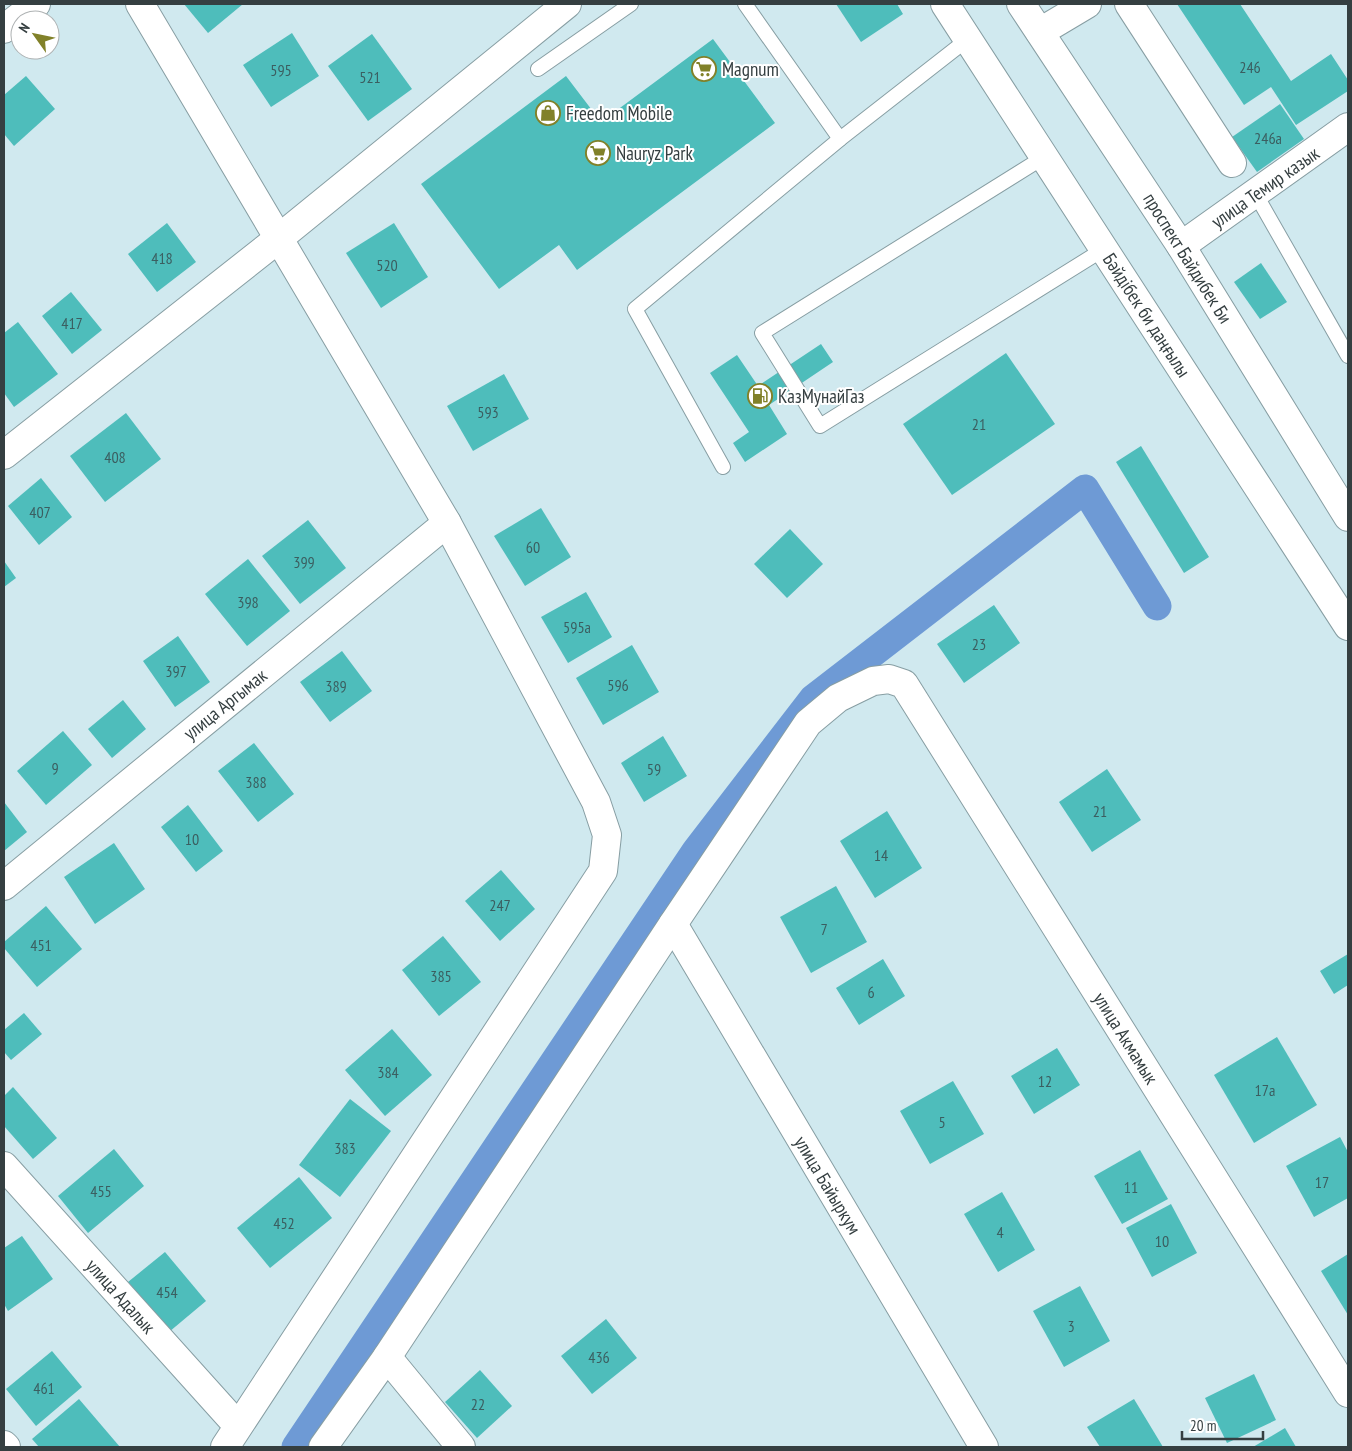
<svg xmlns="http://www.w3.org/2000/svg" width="1352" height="1451" font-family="'PT Sans Narrow',sans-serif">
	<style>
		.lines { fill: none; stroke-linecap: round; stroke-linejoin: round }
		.canal { stroke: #6e9ad5; stroke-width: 29 }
		.building { fill: #4ebdbb }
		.service-casing { stroke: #879ea3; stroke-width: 16 }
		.minor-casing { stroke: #879ea3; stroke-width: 30 }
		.primary-casing { stroke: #879ea3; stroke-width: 30 }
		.service { stroke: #fff; stroke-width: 14 }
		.minor { stroke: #fff; stroke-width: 28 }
		.primary { stroke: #fff; stroke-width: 28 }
		.labels { text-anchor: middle; stroke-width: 4; stroke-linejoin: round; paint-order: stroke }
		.number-label { font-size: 16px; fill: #3b5e60 }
		.poi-label { font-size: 19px; fill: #353f41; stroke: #fff; text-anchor: start }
		.street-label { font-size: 19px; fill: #353f41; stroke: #fff }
	</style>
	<rect width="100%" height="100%" fill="#d0e9ef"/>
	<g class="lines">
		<polyline class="canal" points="296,1447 696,851 813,699 1085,489 1157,606"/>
	</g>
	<g class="building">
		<polygon points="184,4 243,4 208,33"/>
		<polygon points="836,4 897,4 903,14 861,42"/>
		<polygon points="1177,4 1240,4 1291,81 1331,54 1348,80 1348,91 1296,125 1271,87 1244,105"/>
		<polygon points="292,33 319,76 271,107 243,65"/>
		<polygon points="372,34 412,89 368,121 328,66"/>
		<polygon points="713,39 775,123 577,270 559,245 499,289 421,184 566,76 601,122"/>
		<polygon points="26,76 55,109 14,146 4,134 4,95"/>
		<polygon points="1280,104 1304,139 1257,172 1232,137"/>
		<polygon points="167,223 196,262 157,292 128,254"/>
		<polygon points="394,223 428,277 381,308 346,253"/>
		<polygon points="1261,263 1287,302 1260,319 1234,282"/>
		<polygon points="71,292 102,330 72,354 42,316"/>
		<polygon points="18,322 58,374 14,407 4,393 4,333"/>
		<polygon points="821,344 833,362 769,405 787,434 745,462 733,443 749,432 710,373 737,355 758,386"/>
		<polygon points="1006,353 1055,424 952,495 903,424"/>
		<polygon points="504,374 529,419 473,451 447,406"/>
		<polygon points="126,413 161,459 105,502 70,456"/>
		<polygon points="1141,446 1209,557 1184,573 1116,462"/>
		<polygon points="41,478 72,517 39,545 8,506"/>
		<polygon points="541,508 571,557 525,586 494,536"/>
		<polygon points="308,520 346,568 300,604 262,556"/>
		<polygon points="790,529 823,564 787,598 754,564"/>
		<polygon points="248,559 290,611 247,646 205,594"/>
		<polygon points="4,561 16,578 4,587"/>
		<polygon points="586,592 612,637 568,663 541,617"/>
		<polygon points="994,605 1020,643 964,683 937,644"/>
		<polygon points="178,636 210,682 175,707 143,661"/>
		<polygon points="632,645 659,692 603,725 576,678"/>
		<polygon points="342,651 372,691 330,722 300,682"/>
		<polygon points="123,700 146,729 112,758 88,729"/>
		<polygon points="63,731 92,765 46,805 17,771"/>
		<polygon points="663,736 687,776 644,802 621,763"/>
		<polygon points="254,743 294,794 258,822 218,771"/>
		<polygon points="1107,769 1141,820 1092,852 1059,802"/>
		<polygon points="4,802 27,832 4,851"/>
		<polygon points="188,805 223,851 196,872 161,827"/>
		<polygon points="887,811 922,868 875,898 840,841"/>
		<polygon points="114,843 145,889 95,924 64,877"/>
		<polygon points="501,870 535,909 500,941 465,901"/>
		<polygon points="836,886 867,942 811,973 780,917"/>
		<polygon points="46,906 82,949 37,987 4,948 4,942"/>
		<polygon points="443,936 481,982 439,1016 402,970"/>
		<polygon points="1348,954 1348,985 1334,994 1320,971"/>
		<polygon points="883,959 905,996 859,1025 836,988"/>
		<polygon points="24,1013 42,1034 11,1060 4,1052 4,1030"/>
		<polygon points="392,1029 432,1075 385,1116 345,1070"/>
		<polygon points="1277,1037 1317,1105 1254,1143 1214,1075"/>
		<polygon points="1057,1048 1080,1085 1034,1114 1011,1076"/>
		<polygon points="953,1081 984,1134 930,1164 900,1111"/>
		<polygon points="13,1087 57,1138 33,1159 4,1126 4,1096"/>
		<polygon points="350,1099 391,1131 340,1197 299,1165"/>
		<polygon points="1340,1137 1348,1152 1348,1198 1314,1217 1286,1166"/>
		<polygon points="114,1149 144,1186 88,1233 58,1196"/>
		<polygon points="1140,1150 1168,1199 1122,1224 1094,1176"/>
		<polygon points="299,1177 332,1218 270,1268 237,1228"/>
		<polygon points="1002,1192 1035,1250 998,1272 964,1214"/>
		<polygon points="1171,1204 1197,1253 1152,1277 1126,1228"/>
		<polygon points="22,1236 53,1279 8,1311 4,1304 4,1248"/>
		<polygon points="165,1252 206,1301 169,1332 128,1282"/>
		<polygon points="1348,1254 1348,1315 1321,1271"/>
		<polygon points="1080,1286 1110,1341 1064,1367 1033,1311"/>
		<polygon points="606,1319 637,1358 592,1394 561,1356"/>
		<polygon points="52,1351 82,1387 36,1426 6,1389"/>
		<polygon points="480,1370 512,1406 477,1438 445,1402"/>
		<polygon points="1254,1374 1276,1420 1227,1443 1205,1398"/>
		<polygon points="79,1399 120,1447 39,1447 32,1439"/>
		<polygon points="1134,1399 1163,1447 1100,1447 1087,1427"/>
		<polygon points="1285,1428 1296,1447 1253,1447"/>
	</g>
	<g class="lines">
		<defs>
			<g id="service">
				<polyline points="745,4 840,139 968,39"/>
				<polyline points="538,69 631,4"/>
				<polyline points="1044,157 762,333 820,426 1104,249"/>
				<polyline points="1255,193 1348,356"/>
				<polyline points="723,467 635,309 840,139"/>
			</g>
			<g id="minor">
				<polyline points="140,4 447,523 596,802 607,835 603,871 225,1447"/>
				<polyline points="1129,4 1232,163"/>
				<polyline points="4,29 36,4"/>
				<polyline points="1040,32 1087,4"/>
				<polyline points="1181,246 1348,127"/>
				<polyline points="4,455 278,239 567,4"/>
				<polyline points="4,886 447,523"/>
				<polyline points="673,924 984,1447"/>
				<polyline points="4,1166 238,1426"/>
				<polyline points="387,1357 461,1447"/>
				<polyline points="4,1445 6,1447"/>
				<polyline points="323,1447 387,1357 673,924 808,723 838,698 873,681 889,679 904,684 1348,1393"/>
			</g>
			<g id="primary">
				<polyline points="945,4 1348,626"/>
				<polyline points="1021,4 1181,246 1348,517"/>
			</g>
		</defs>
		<use href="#service" class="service-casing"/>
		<use href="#minor" class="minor-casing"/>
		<use href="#primary" class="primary-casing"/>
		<use href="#service" class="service"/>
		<use href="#minor" class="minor"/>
		<use href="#primary" class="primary"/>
	</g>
	<defs>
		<symbol id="supermarket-ring" viewBox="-11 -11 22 22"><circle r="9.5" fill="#fff" stroke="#818129" stroke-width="1.5"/><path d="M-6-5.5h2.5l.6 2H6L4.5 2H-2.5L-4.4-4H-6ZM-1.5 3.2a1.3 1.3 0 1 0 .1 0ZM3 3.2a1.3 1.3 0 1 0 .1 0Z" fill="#818129"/></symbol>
		<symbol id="shop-ring" viewBox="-11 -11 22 22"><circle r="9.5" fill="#fff" stroke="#818129" stroke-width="1.5"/><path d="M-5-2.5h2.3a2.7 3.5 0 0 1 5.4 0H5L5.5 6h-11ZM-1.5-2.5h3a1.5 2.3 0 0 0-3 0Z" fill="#818129"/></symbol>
		<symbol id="fuel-ring" viewBox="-11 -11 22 22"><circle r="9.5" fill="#fff" stroke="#818129" stroke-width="1.5"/><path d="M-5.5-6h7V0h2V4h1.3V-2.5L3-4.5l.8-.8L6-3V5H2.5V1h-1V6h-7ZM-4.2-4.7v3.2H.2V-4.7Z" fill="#818129"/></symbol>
	</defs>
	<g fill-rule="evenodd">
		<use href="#supermarket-ring" x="690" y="55" width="28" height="28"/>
		<use href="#shop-ring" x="534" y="99" width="28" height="28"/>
		<use href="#supermarket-ring" x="584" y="139" width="28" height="28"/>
		<use href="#fuel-ring" x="746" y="382" width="28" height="28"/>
	</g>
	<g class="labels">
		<g class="number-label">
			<text x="1250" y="73">246</text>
			<text x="281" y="76">595</text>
			<text x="370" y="83">521</text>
			<text x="1268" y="144">246а</text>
			<text x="162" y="264">418</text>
			<text x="387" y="271">520</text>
			<text x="72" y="329">417</text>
			<text x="488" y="418">593</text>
			<text x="979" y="430">21</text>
			<text x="115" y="463">408</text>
			<text x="40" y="518">407</text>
			<text x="533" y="553">60</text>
			<text x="304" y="568">399</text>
			<text x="248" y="608">398</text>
			<text x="577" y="633">595а</text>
			<text x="979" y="650">23</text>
			<text x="176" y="677">397</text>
			<text x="618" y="691">596</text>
			<text x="336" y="692">389</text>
			<text x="55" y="774">9</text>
			<text x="654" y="775">59</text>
			<text x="256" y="788">388</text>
			<text x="1100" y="817">21</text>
			<text x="192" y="845">10</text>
			<text x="881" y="861">14</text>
			<text x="500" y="911">247</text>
			<text x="824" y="935">7</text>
			<text x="41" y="951">451</text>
			<text x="441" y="982">385</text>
			<text x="871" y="998">6</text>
			<text x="388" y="1078">384</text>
			<text x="1045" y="1087">12</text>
			<text x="1265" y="1096">17а</text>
			<text x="942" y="1128">5</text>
			<text x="345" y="1154">383</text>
			<text x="1322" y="1188">17</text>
			<text x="1131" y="1193">11</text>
			<text x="101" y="1197">455</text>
			<text x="284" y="1229">452</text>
			<text x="1000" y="1238">4</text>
			<text x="1162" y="1247">10</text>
			<text x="167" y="1298">454</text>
			<text x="1071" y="1332">3</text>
			<text x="599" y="1363">436</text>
			<text x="44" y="1394">461</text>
			<text x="478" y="1410">22</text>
		</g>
		<g class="poi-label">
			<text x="722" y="76">Magnum</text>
			<text x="566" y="120">Freedom Mobile</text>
			<text x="616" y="160">Nauryz Park</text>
			<text x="778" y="403">КазМунайГаз</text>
		</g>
		<g class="street-label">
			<text transform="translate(1265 187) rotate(-35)" y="7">улица Темир казык</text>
			<text transform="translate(1188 258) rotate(58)" y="7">проспект Байдибек Би</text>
			<text transform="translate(1147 315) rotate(57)" y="7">Бәйдібек би даңғылы</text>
			<text transform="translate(225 704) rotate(-39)" y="7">улица Аргымак</text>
			<text transform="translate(1126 1038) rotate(58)" y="7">улица Акмамык</text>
			<text transform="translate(828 1185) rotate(59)" y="7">улица Байыркум</text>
			<text transform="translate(121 1296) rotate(48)" y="7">улица Адалык</text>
		</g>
	</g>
	<rect width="1352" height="1451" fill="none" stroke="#353f41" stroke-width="10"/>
	<g transform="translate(35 35) rotate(303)"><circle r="24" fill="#ffffff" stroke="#aeb2b3"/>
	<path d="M0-4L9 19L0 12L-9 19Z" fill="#818129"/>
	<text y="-8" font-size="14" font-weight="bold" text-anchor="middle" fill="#353f41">N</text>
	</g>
	<path d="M1182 1431v8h81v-8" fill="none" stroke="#353f41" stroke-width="2.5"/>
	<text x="1190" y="1431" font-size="15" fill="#353f41" stroke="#ffffff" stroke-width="4" paint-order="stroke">20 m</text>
</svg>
